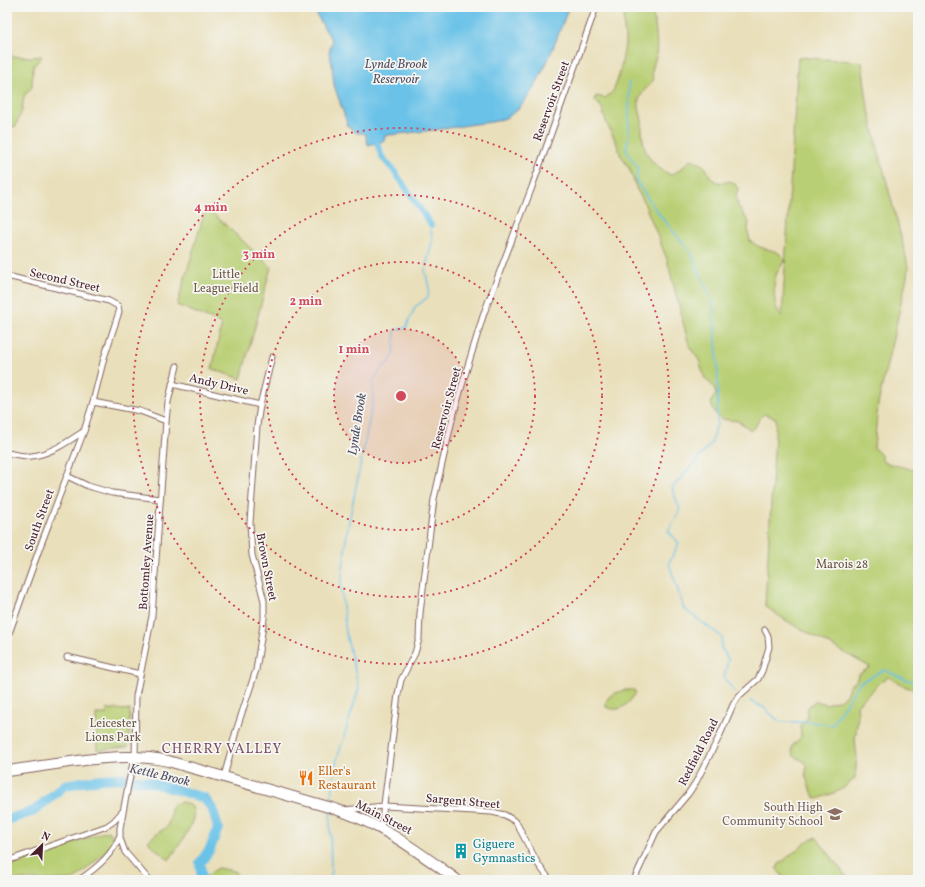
<svg xmlns="http://www.w3.org/2000/svg" width="925" height="887" font-family="Vollkorn,serif">
	<style>
		.green { fill: #b9cf74; stroke: #827750 }
		.water { fill: #6bc2e8; stroke: #5a708a }
		.lines { fill: none; stroke-linecap: round; stroke-linejoin: round }
		.stream { stroke: #6bc2e8; stroke-width: 1.5 }
		.canal { stroke: #6bc2e8; stroke-width: 6 }
		.river { stroke: #6bc2e8; stroke-width: 10 }
		.street-casing { stroke: #82625d; stroke-width: 7 }
		.highway-casing { stroke: #82625d; stroke-width: 12 }
		.street { stroke: #fff; stroke-width: 5 }
		.highway { stroke: #fff; stroke-width: 10 }
		.ring { fill: none; stroke: #d1495b; stroke-width: 2; stroke-dasharray: 2 4 }
		.labels { text-anchor: middle; stroke-width: 3.5; stroke-linejoin: round; paint-order: stroke }
		.street-label { font-size: 12px; fill: #4a1f2b; stroke: #f6f6f2 }
		.park-label { font-size: 12px; fill: #6b5441; stroke: #f6f6f2 }
		.food-label { font-size: 12px; fill: #c56008; stroke: #f6f6f2; text-anchor: start }
		.education-label { font-size: 12px; fill: #785e54; stroke: #f6f6f2; text-anchor: end }
		.culture-label { font-size: 12px; fill: #0d838f; stroke: #f6f6f2; text-anchor: start }
		.water-label { font-size: 13px; font-style: italic; fill: #545064; stroke: #f6f6f2 }
		.quarter-label { font-size: 14px; letter-spacing: 1px; fill: #7d4e67; stroke: #f6f6f2 }
		.centre { fill: #d1495b; stroke: #f6f6f2; stroke-width: 2 }
		.ring-label { font-size: 12px; text-anchor: middle; font-weight: bold; fill: #d1495b; stroke: #f6f6f2; stroke-width: 3.5; stroke-linejoin: round; paint-order: stroke }
	</style>
	<rect width="100%" height="100%" fill="#f6f6f2"/>
	<filter id="ink" filterUnits="userSpaceOnUse"><feTurbulence type="fractalNoise" baseFrequency=".025" numOctaves="2"/><feDisplacementMap in="SourceGraphic" scale="8" xChannelSelector="R" yChannelSelector="G"/><feConvolveMatrix kernelMatrix="1 2 1 2 8 2 1 2 1" color-interpolation-filters="sRGB"/></filter>
	<filter id="wash" filterUnits="userSpaceOnUse"><feTurbulence type="fractalNoise" baseFrequency=".012" numOctaves="4" result="noise"/><feDisplacementMap in="SourceGraphic" scale="16" xChannelSelector="R" yChannelSelector="G"/><feGaussianBlur stdDeviation="0.9" result="paint"/><feColorMatrix in="noise" values="0 0 0 0 0 0 0 0 0 0 0 0 0 0 0 0 0 1.4 0 .05"/><feComposite in="paint" operator="in"/></filter>
	<g filter="url(#wash)">
		<rect width="100%" height="100%" fill="#e9dfba"/>
		<g class="green">
			<path d="M 627,7 L 649,7 C 656,17 658,45 656,57 C 654,64 650,72 654,79 C 649,86 641,92 639,100 C 638,108 641,114 642,121 C 643,124 641,128 642,131 C 643,152 651,166 671,175 L 681,169 L 691,159 C 696,161 704,164 707,170 C 709,172 708,174 710,176 C 714,184 723,183 730,181 L 735,184 L 738,189 L 736,198 L 738,206 L 749,222 L 748,231 L 750,241 C 753,243 757,246 760,247 C 768,250 778,250 784,258 C 784,264 778,270 776,275 C 773,285 773,310 782,316 L 798,57 L 862,62 L 867,101 L 877,145 L 905,252 L 908,267 L 907,277 L 878,404 L 874,448 L 881,455 L 883,462 L 918,471 L 918,690 L 906,687 L 888,677 L 881,682 L 857,705 L 858,715 L 855,740 L 857,757 L 855,778 L 841,790 L 818,799 L 814,797 C 810,787 803,777 807,767 L 805,762 C 796,757 791,758 792,746 L 801,737 L 800,726 L 807,718 L 807,708 L 810,705 L 816,701 L 827,704 L 839,700 L 846,695 L 850,685 L 856,681 L 858,675 L 870,667 L 785,620 L 765,606 L 776,418 L 764,414 C 758,418 759,425 751,430 L 738,421 L 721,419 C 714,413 706,402 716,395 L 714,387 L 705,379 L 699,360 L 691,349 L 687,338 L 667,259 L 643,200 L 637,190 L 630,170 L 620,154 L 617,144 L 606,122 L 602,108 L 595,100 L 596,96 L 605,98 C 607,96 611,94 612,92 C 618,85 625,50 625,41 C 625,30 621,16 627,7 Z"/>
			<polygon points="7,56 32,57 42,56 33,67 32,87 24,96 22,110 16,126 15,127 10,126 7,127"/>
			<polygon points="206,207 271,267 241,379 212,369 222,324 177,305"/>
			<path d="M 624,690 L 634,690 L 636,692 C 630,703 620,714 606,707 C 605,695 614,694 624,690 Z"/>
			<polygon points="107,709 130,710 129,744 128,747 97,750 96,714 107,714"/>
			<path d="M 182,802 C 184,803 189,805 191,806 C 202,817 175,851 169,860 L 150,844 L 148,841 L 156,834 L 167,827 L 171,815 L 171,808 L 174,804 Z"/>
			<polygon points="107,831 111,833 113,840 110,848 74,880 7,880 7,867"/>
			<polygon points="816,837 849,880 786,880 776,868 779,866 778,865 812,838 813,839"/>
			<polygon points="218,868 234,871 240,879 244,880 203,880 212,872"/>
		</g>
		<path class="water" d="M 313,7 L 569,7 C 557,37 537,99 509,116 C 499,122 485,123 474,124 C 446,129 417,132 389,135 L 385,136 L 384,141 L 368,145 L 365,133 L 356,133 L 348,126 L 334,85 L 332,64 L 329,53 L 332,41 L 319,19 Z"/>
		<g class="lines">
			<g class="stream">
				<polyline points="629,82 629,135 626,150 638,168 636,181 656,210 691,253 713,303 718,370 717,424 711,444 672,488 680,510 668,531 679,543 669,563 684,609 722,637 721,647 728,659 724,678 735,692"/>
				<polyline points="750,701 763,707 780,722 811,722 832,725 859,683 884,670 907,680 918,683"/>
				<polyline points="330,803 337,759 359,688 346,634 341,587 347,532 373,401 373,381 383,367 390,361 394,354 395,330 406,328 415,307 428,297 429,288 425,270 432,243 431,225"/>
				<polyline points="330,811 331,880"/>
			</g>
			<polyline class="canal" points="377,143 382,157 395,172 431,225"/>
			<polyline class="river" points="7,820 34,811 65,785 101,779 122,778 150,782 204,798 213,810 218,828 210,849 200,863 202,880"/>
		</g>
	</g>
	<g filter="url(#ink)">
		<g class="lines">
			<defs>
				<g id="street">
					<polyline points="7,276 109,301 118,306 119,312 104,358 93,402"/>
					<polyline points="172,384 260,405"/>
					<path d="M 7,453 C 15,454 24,457 32,456 C 51,454 69,441 84,431 L 93,402 L 140,411 L 166,421"/>
					<polyline points="67,476 88,486 112,493 160,499"/>
					<polyline points="7,639 40,547 84,431"/>
					<polyline points="67,657 140,674"/>
					<polyline points="224,777 236,731 256,670 264,619 264,601 252,555 250,523 257,426 260,405 272,357"/>
					<polyline points="344,810 384,806 492,812 505,815 516,822 538,864 550,880"/>
					<polyline points="381,828 398,694 401,680 415,653 419,639 420,613 434,499 452,420 465,375 484,313 532,187 596,7"/>
					<polyline points="7,861 107,826 114,821 122,812"/>
					<path d="M 79,880 C 94,870 113,855 119,837"/>
					<polyline points="149,880 125,852 120,838 120,828 128,786 133,763 135,758 136,696 152,616 166,421 168,402 177,366"/>
					<polyline points="634,880 656,832 688,794 696,782 719,737 733,705 739,696 758,679 762,671 769,647 768,636 765,630"/>
				</g>
				<path id="highway" d="M 7,771 C 56,765 119,750 168,761 L 332,808 C 381,823 417,851 457,880"/>
			</defs>
			<use href="#street" class="street-casing"/>
			<use href="#highway" class="highway-casing"/>
			<use href="#street" class="street"/>
			<use href="#highway" class="highway"/>
		</g>
	</g>
	<circle cx="401" cy="396" r="67" fill="#d1495b" fill-opacity=".12"/>
	<g class="ring">
		<circle cx="401" cy="396" r="67"/>
		<circle cx="401" cy="396" r="134"/>
		<circle cx="401" cy="396" r="201"/>
		<circle cx="401" cy="396" r="268"/>
	</g>
	<defs>
		<symbol id="restaurant-bare" viewBox="-9 -9 18 18"><path d="M-5-6h1v4h1v-4h1v4h1v-4h1v5L-1.5 .5V6h-2V.5L-5-1ZM5-6V6H3V1.5H1.5Q1.5-4 5-6Z" fill="#e8710a" stroke="#f6f6f2" stroke-width="2.5" paint-order="stroke"/></symbol>
		<symbol id="school-bare" viewBox="-9 -9 18 18"><path d="M0-5L7-2L0 1L-7-2ZM-4 1L0 2.5L4 1V4Q0 6-4 4Z" fill="#8d6e63" stroke="#f6f6f2" stroke-width="2.5" paint-order="stroke"/></symbol>
		<symbol id="building-bare" viewBox="-9 -9 18 18"><path d="M-4-6H4V6H1V3H-1V6H-4ZM-2.5-4.3h1.7v1.8h-1.7ZM.8-4.3h1.7v1.8H.8ZM-2.5-1h1.7V.8h-1.7ZM.8-1h1.7V.8H.8Z" fill="#0f9aa8" stroke="#f6f6f2" stroke-width="2.5" paint-order="stroke"/></symbol>
	</defs>
	<g fill-rule="evenodd">
		<use href="#restaurant-bare" x="295" y="767" width="22" height="22"/>
		<use href="#school-bare" x="824" y="803" width="22" height="22"/>
		<use href="#building-bare" x="450" y="840" width="22" height="22"/>
	</g>
	<g class="labels">
		<g class="street-label">
			<text transform="translate(551 101) rotate(-70)" y="4">Reservoir Street</text>
			<text transform="translate(65 280) rotate(13)" y="4">Second Street</text>
			<text transform="translate(219 384) rotate(13)" y="4">Andy Drive</text>
			<text transform="translate(446 408) rotate(-75)" y="4">Reservoir Street</text>
			<text transform="translate(39 520) rotate(-70)" y="4">South Street</text>
			<text transform="translate(146 562) rotate(-86)" y="4">Bottomley Avenue</text>
			<text transform="translate(267 567) rotate(79)" y="4">Brown Street</text>
			<text transform="translate(698 752) rotate(-63)" y="4">Redfield Road</text>
			<text transform="translate(463 801) rotate(5)" y="4">Sargent Street</text>
			<text transform="translate(384 817) rotate(27)" y="4">Main Street</text>
		</g>
		<g class="park-label">
			<text x="226" y="278">Little<tspan x="226" dy="14">League Field</tspan></text>
			<text x="842" y="568">Marois 28</text>
			<text x="113" y="727">Leicester<tspan x="113" dy="14">Lions Park</tspan></text>
		</g>
		<g class="food-label">
			<text x="318" y="775">Eller's<tspan x="318" dy="14">Restaurant</tspan></text>
		</g>
		<g class="education-label">
			<text x="823" y="811">South High<tspan x="823" dy="14">Community School</tspan></text>
		</g>
		<g class="culture-label">
			<text x="473" y="848">Giguere<tspan x="473" dy="14">Gymnastics</tspan></text>
		</g>
		<g class="water-label">
			<text x="396" y="68">Lynde Brook<tspan x="396" dy="15">Reservoir</tspan></text>
			<text transform="translate(356 424) rotate(-81)" y="5">Lynde Brook</text>
			<text transform="translate(160 774) rotate(13)" y="5">Kettle Brook</text>
		</g>
		<g class="quarter-label">
			<text x="222" y="753">CHERRY VALLEY</text>
		</g>
	</g>
	<circle cx="401" cy="396" r="6" class="centre"/>
	<g class="ring-label">
		<text x="211" y="211">4 min</text>
		<text x="259" y="258">3 min</text>
		<text x="306" y="305">2 min</text>
		<text x="354" y="353">1 min</text>
	</g>
	<rect width="925" height="887" fill="none" stroke="#f6f6f2" stroke-width="24"/>
	<g transform="translate(42 845) rotate(24)" stroke="#f6f6f2" stroke-width="3" paint-order="stroke">
	<path d="M0-3L7 15L0 10L-7 15Z" fill="#4a1f2b"/>
	<text y="-6" font-size="11" font-weight="bold" text-anchor="middle" fill="#4a1f2b">N</text>
	</g>
</svg>
